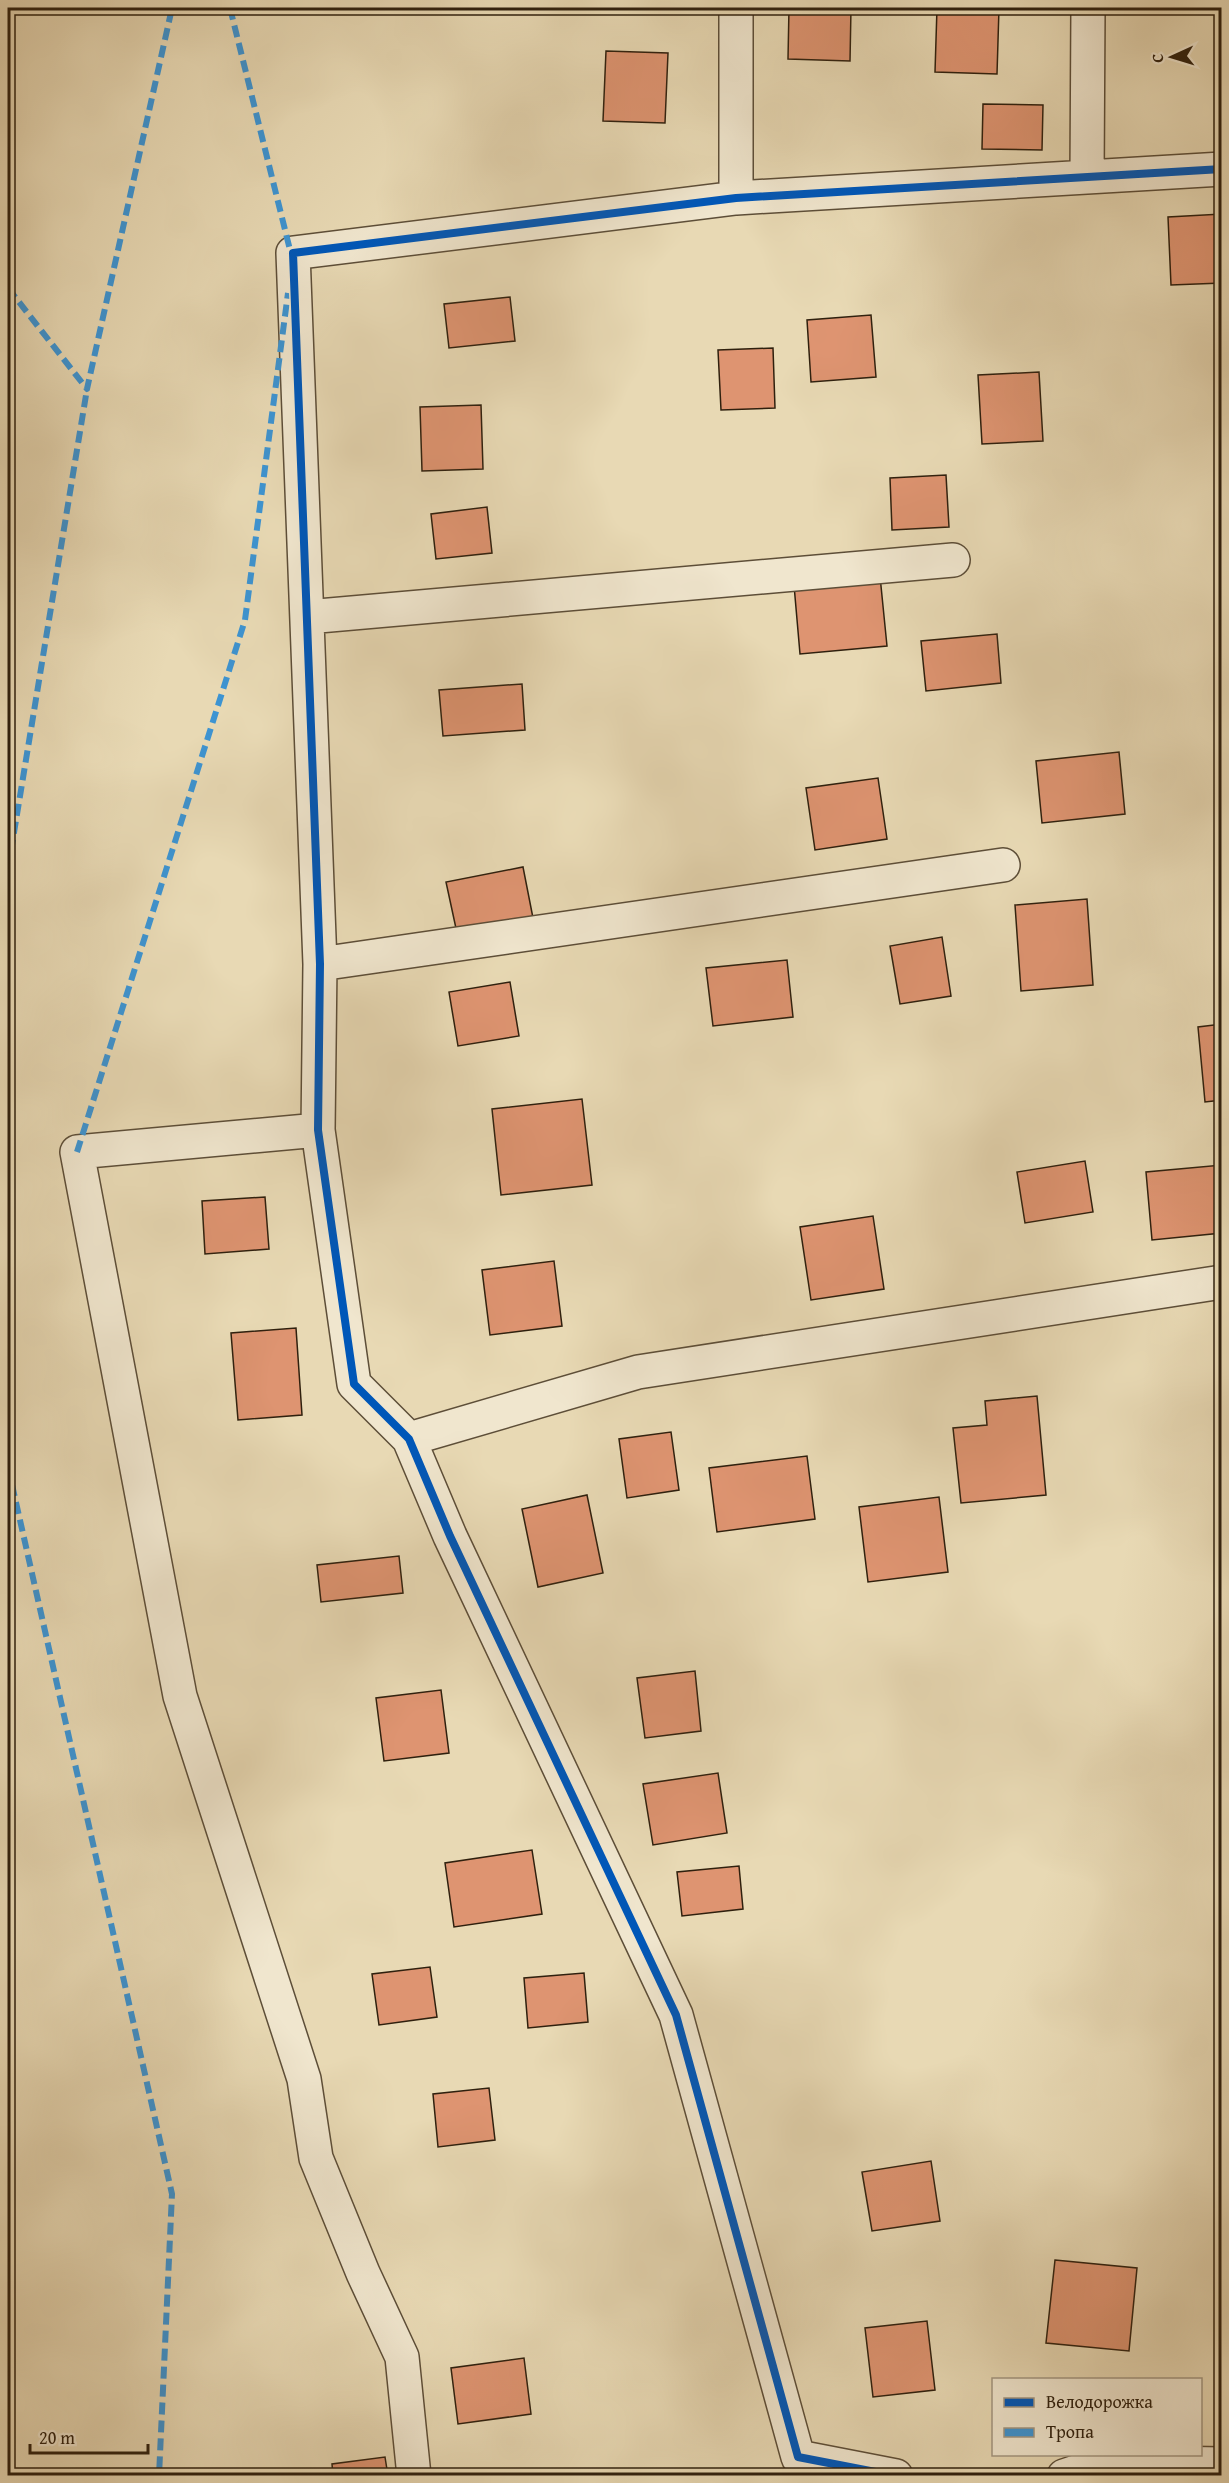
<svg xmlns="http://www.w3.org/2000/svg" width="1229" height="2483" viewBox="0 0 1229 2483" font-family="'Gentium Book Plus',serif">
<rect width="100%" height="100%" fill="#e8d9b4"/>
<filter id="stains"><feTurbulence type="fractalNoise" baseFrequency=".00333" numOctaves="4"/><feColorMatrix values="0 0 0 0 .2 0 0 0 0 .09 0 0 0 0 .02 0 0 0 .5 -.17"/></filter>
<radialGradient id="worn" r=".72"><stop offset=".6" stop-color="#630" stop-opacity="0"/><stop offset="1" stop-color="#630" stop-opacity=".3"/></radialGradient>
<!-- building -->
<path fill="#de9471" stroke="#2f200e" stroke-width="1.5" d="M789 8H851L850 61 788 59Z
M937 8H999L997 74 935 72Z
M606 51 668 53 665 123 603 121Z
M983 104 1043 105 1042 150 982 149Z
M1222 214V283L1171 285 1168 217Z
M510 297 515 341 449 348 444 304Z
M871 315 876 377 811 382 807 320Z
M773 348 775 408 721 410 718 350Z
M1039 372 1043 441 982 444 978 375Z
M481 405 483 469 422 471 420 407Z
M946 475 949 527 892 530 890 478Z
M487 507 492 553 436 559 431 514Z
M880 576 887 646 800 654 794 585Z
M997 634 1001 683 926 691 921 641Z
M522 684 525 730 443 736 439 690Z
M1119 752 1125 814 1042 823 1036 761Z
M878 778 887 839 815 850 806 788Z
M523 867 533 918 457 933 446 882Z
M1087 899 1093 985 1021 991 1015 905Z
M942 937 951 996 900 1004 890 946Z
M787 960 793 1017 713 1026 706 968Z
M510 982 519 1036 458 1046 449 992Z
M1222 1024V1100L1205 1102 1198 1027Z
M582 1099 592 1185 501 1195 492 1109Z
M1085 1161 1093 1212 1025 1223 1017 1172Z
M1222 1165V1233L1152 1240 1146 1172Z
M265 1197 269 1249 205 1254 202 1201Z
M873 1216 884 1289 811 1300 800 1227Z
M554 1261 562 1326 490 1335 482 1270Z
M296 1328 302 1415 238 1420 231 1333Z
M1037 1396 1046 1495 961 1503 953 1428 987 1425 985 1401Z
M671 1432 679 1490 627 1498 619 1439Z
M807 1456 815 1519 717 1532 709 1468Z
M587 1495 603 1573 538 1587 522 1509Z
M939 1497 948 1572 868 1582 859 1507Z
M399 1556 403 1593 321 1602 317 1565Z
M695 1671 701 1731 645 1738 637 1678Z
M441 1690 449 1753 384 1761 376 1698Z
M718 1773 727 1833 653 1845 643 1784Z
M532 1850 542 1914 454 1927 445 1863Z
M739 1866 743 1909 682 1916 677 1872Z
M430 1967 437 2017 379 2025 372 1974Z
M584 1973 588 2022 528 2028 524 1978Z
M489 2088 495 2140 438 2147 433 2094Z
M931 2161 940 2221 872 2231 862 2172Z
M1055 2260 1137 2268 1129 2351 1046 2343Z
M927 2321 935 2390 873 2397 865 2328Z
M524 2358 531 2414 458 2424 451 2368Z
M385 2457 388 2476H333L332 2464Z"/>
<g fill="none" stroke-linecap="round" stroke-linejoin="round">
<!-- minor casing -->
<g stroke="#5d4e38" stroke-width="36">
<path id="minor" d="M1087 177 1088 8
M736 198V8
M307 617 953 560
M320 964 1003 865
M318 1130 77 1152 180 1696 304 2079 316 2158 363 2273 402 2357 414 2476
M409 1439 638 1372 1222 1282
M896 2476 798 2457 676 2015 450 1536 409 1439 354 1384 318 1130 320 964 293 253 736 198 1222 169
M1064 2476 1106 2462 1222 2464"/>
</g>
<!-- minor -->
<use href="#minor" stroke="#f0e6ce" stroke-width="33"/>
<!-- quiet -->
<path stroke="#3d94d2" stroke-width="6" stroke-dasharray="12 6" stroke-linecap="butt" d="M230 8 292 258
M8 288 87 389 172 8
M8 869 87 389
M77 1152 245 620 288 293
M8 1467 172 2194 159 2476"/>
<!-- cycleway casing -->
<g stroke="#f0e6ce" stroke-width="11">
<path id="cycleway" d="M896 2476 798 2457 676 2015 450 1536 409 1439 354 1384 318 1130 320 964 293 253 736 198 1222 169"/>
</g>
<!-- cycleway -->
<use href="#cycleway" stroke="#0057b8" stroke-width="8"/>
</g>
<!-- margin -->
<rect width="1229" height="2483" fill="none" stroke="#e8d9b4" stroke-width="30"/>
<rect x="9" y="9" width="1211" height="2465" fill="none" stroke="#2f200e" stroke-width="3"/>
<rect x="15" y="15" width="1199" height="2453" fill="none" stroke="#2f200e" stroke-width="1.5"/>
<!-- legend -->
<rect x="992" y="2378" width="210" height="78" fill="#f0e6ce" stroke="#a39781" stroke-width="1.5"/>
<rect x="1004" y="2398" width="30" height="9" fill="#0057b8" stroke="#a39781" stroke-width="1.5"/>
<text x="1046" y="2408" font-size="18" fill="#2f200e">Велодорожка</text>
<rect x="1004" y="2428" width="30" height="9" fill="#3d94d2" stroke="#a39781" stroke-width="1.5"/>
<text x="1046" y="2438" font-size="18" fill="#2f200e">Тропа</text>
<!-- north arrow -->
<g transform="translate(1172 57) rotate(266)" stroke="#f0e6ce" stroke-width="4.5" paint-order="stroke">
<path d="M0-4.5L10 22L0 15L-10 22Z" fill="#2f200e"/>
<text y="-9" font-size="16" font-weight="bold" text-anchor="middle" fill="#2f200e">С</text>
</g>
<!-- scale -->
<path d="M30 2444v9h118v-9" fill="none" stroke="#2f200e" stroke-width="3"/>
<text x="39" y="2444" font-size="18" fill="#2f200e" stroke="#f0e6ce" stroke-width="4.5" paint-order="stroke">20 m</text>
<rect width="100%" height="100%" filter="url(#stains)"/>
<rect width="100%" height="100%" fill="url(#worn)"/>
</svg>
